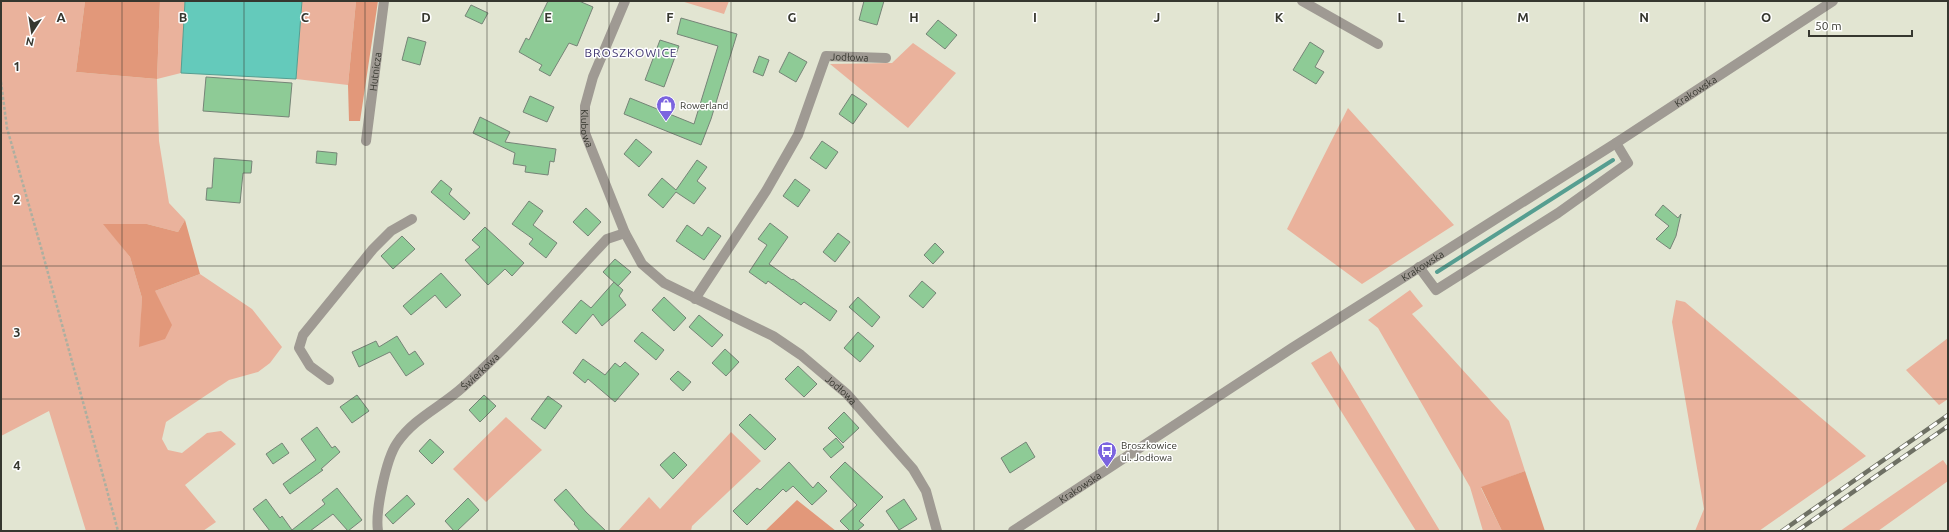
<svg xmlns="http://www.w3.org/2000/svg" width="1949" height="532" viewBox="0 0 1949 532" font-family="Ubuntu,sans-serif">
<rect width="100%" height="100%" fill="#e2e5d2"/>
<!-- green -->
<path fill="#eab29c" d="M1 1H85L76 72 157 79 160 1H185L181 73 157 79 159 141 169 203 185 220 178 232 147 224H104L130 257 142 298 140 347 155 291 200 274 252 309 282 347 270 363 258 372 229 380 166 422 162 439 168 450 182 453 207 433 221 431 236 444 185 485 216 522 203 531H86L49 411 1 436Z
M302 1H356L348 85 296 79Z
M681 1H729L724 14Z
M913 43 956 73 908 128 830 64 892 63Z
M1348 108 1454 225 1362 284 1287 229Z
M1410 290 1423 306 1412 314 1509 421 1525 471 1481 488 1502 531H1483L1470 487 1378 328 1368 320Z
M1676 300 1685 302 1866 456 1759 531H1695L1704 509 1672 322Z
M1948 338V399L1939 405 1906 370Z
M1331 351 1440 531H1416L1311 363Z
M506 417 542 450 486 502 453 469Z
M731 432 761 461 692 526 691 531H618L649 497 660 509Z
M1943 460 1948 467V481L1878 531H1840Z"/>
<!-- forest -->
<path fill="#e2987a" d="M85 1H160L157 79 76 72Z
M356 1H378L360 121H349L348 85Z
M185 220 200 274 155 291 172 325 165 339 139 347 142 298 130 257 103 224H147L178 232Z
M1525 471 1545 531H1502L1481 487Z
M797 500 836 531H765Z"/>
<!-- water -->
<path fill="#64cabb" stroke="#569e91" d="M185 1H302L296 79 181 73Z"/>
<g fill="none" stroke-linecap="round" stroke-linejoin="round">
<!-- stream -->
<path stroke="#569e91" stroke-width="4" d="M1437 272 1613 160"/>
</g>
<!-- building -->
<path fill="#8ecb96" stroke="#768477" d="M548 1H579L593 7 577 46 569 43 550 76 539 70 542 65 519 52 526 38 529 40Z
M864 1H884L877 25 859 20Z
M471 5 488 13 482 24 465 16Z
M681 18 737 34 711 119 701 145 624 114 630 98 694 124 718 46 677 34Z
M938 20 957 35 945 49 926 34Z
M408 37 426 42 420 65 402 60Z
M660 40 679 46 664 87 645 80Z
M1310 42 1324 51 1315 67 1324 72 1316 84 1293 70Z
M789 52 807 62 796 82 779 72Z
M759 56 769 60 763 76 753 72Z
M206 77 292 83 289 117 203 111Z
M852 94 867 104 853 124 839 114Z
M530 96 554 107 547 122 523 112Z
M480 117 510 132 505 142 556 149 554 162 550 161 548 175 525 172 526 166 513 164 515 153 473 133Z
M636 139 652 152 639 167 624 154Z
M822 141 838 152 826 169 810 158Z
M317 151 337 153 336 165 316 163Z
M214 158 252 161 251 173H243L240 203 206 200 207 188H212Z
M697 160 707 167 697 181 706 188 694 204 676 192 663 208 648 195 662 178 676 190Z
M795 179 810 190 798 207 783 196Z
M441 180 452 189 449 194 470 213 464 220 431 192Z
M529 201 543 211 533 225 557 243 546 258 529 244 533 239 512 224Z
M1663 205 1678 218 1681 214 1676 236 1670 249 1656 239 1669 226 1655 215Z
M586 208 601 222 588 236 573 222Z
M770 223 788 237 769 264 792 280 793 279 837 311 830 321 804 302 801 305 768 281 766 284 749 272 767 245 758 239Z
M687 225 702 236 708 227 721 236 704 260 676 241Z
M485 227 524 263 512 276 505 269 488 285 465 260 480 247 472 240Z
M838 233 850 242 835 262 823 252Z
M402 236 415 249 393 269 381 256Z
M935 243 944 252 933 264 924 255Z
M615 259 631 272 618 286 603 272Z
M441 273 461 295 446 308 435 295 411 315 403 306Z
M922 281 936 293 923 308 909 296Z
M614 282 623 290 619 296 626 305 602 326 593 314 576 334 562 322 581 300 591 308Z
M664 297 686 318 674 331 652 310Z
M858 297 880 317 872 327 849 307Z
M699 315 723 335 712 347 689 327Z
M642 332 664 350 656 360 634 341Z
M858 332 874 346 860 362 844 348Z
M397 336 409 355 415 351 424 364 406 376 390 352 359 367 352 352 376 341 379 347Z
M725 349 739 362 726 376 712 363Z
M583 359 605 375 615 363 620 367 625 362 639 374 615 402 588 379 585 383 573 373Z
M798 366 817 384 804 397 785 379Z
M678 371 691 382 683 391 670 379Z
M357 395 369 411 352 423 340 407Z
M484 395 496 406 480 422 469 410Z
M548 396 562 406 545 429 531 419Z
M844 412 859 428 843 443 828 428Z
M750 414 776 439 765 450 739 425Z
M317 427 332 448 335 446 340 452 321 469 323 470 290 494 283 484 316 460 301 439Z
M836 438 844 447 831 458 823 449Z
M430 439 444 452 432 464 419 451Z
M1026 442 1035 457 1010 473 1001 458Z
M282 443 289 453 273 464 266 454Z
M674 452 687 465 673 479 660 465Z
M789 462 813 488 818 482 827 491 812 505 793 486 786 492 783 489 747 525 733 511 757 488 760 490Z
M845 462 883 497 859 521 864 525 857 531H850L840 521 857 505 830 477Z
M337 488 362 520 348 531 333 514 310 531H270L253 509 266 499 280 518 282 516 292 530 325 504 322 500Z
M566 489 586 512 606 531H580L574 524 575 523 554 500Z
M407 495 415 504 393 524 385 515Z
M468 498 479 510 457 531H454L445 521Z
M904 499 917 519 899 530 886 511Z"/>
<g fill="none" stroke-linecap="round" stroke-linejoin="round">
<!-- path -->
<path stroke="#adafa0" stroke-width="2.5" stroke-dasharray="3 2" stroke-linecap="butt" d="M1 82 7 128 42 251 118 531"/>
<!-- minor -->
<g stroke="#9f9a93" stroke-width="10">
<path id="s1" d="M625 1 593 77 585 106V133L625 233 642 264 664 283 773 336 801 355 847 394 913 469 926 491 937 531"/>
<path d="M1302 1 1378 44"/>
<path id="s2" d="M366 141 384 1"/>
<path d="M1419 267 1436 290 1558 213 1628 163 1616 143"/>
<path id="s3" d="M695 299 766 191 798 135 826 56 886 58"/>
<path d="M329 380 310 366 299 348 303 335 373 249 391 231 412 219"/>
<path id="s4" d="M378 531C375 512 386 459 397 443 414 418 441 407 463 387 514 341 560 289 607 239L625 233"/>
<path id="s5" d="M1013 531 1292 348 1616 143 1833 1"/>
</g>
<!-- rail casing -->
<g stroke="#6e7064" stroke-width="4.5">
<path id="rail" d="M1782 531 1948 415
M1797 531 1948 426"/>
</g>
<!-- rail -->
<use href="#rail" stroke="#fff" stroke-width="3" stroke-dasharray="9" stroke-linecap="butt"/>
</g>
<!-- grid -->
<path fill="none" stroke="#36372f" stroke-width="1" stroke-opacity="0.55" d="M122 1V531M244 1V531M365 1V531M487 1V531M609 1V531M731 1V531M853 1V531M974 1V531M1096 1V531M1218 1V531M1340 1V531M1462 1V531M1584 1V531M1705 1V531M1827 1V531M1 133H1948M1 266H1948M1 399H1948"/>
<!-- icons -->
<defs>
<g id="shop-pin" transform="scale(1)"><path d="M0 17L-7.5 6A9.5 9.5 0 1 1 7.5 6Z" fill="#7b64df" stroke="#fff"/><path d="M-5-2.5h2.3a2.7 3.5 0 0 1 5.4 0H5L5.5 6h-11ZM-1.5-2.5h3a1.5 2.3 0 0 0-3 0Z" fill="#fff"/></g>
<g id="bus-pin" transform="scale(1)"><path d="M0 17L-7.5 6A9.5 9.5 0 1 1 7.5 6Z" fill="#7b64df" stroke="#fff"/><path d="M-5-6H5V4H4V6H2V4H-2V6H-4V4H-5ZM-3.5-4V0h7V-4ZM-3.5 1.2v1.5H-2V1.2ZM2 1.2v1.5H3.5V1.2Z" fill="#fff"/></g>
</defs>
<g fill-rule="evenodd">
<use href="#shop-pin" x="666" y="105"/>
<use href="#bus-pin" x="1107" y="451"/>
</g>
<g text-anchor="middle" stroke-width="3" stroke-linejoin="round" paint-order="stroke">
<!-- street labels -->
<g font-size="10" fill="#36372f" stroke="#fff">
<text dy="4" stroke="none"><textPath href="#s3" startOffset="301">Jodłowa</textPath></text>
<text dy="4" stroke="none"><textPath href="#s2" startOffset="70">Hutnicza</textPath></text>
<text dy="4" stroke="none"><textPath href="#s5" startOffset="812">Krakowska</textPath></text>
<text dy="4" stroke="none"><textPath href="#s1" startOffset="135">Klubowa</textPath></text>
<text dy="4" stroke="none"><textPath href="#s5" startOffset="488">Krakowska</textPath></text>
<text dy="4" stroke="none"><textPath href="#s4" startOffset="201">Świerkowa</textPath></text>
<text dy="4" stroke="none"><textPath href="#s1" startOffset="520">Jodłowa</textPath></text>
<text dy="4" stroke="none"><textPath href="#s5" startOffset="80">Krakowska</textPath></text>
</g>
<!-- poi labels -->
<g font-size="10" fill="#36372f" stroke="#fff" text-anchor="start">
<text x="680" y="109">Rowerland</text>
<text x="1121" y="449">Broszkowice<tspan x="1121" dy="12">ul. Jodłowa</tspan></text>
</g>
<!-- quarter labels -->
<g font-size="12" letter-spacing="1" fill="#3d336f" stroke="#fff">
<text x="631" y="57">BROSZKOWICE</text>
</g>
</g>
<g font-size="13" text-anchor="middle" font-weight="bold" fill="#36372f" stroke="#fff" stroke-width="3" stroke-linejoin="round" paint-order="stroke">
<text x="61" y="22">A</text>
<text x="183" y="22">B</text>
<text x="305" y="22">C</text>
<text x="426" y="22">D</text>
<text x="548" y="22">E</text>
<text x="670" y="22">F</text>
<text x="792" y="22">G</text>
<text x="914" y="22">H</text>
<text x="1035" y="22">I</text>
<text x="1157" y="22">J</text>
<text x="1279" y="22">K</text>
<text x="1401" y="22">L</text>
<text x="1523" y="22">M</text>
<text x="1644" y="22">N</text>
<text x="1766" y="22">O</text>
<text x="17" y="71">1</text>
<text x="17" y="204">2</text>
<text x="17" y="337">3</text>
<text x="17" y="470">4</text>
</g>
<!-- border -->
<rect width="1949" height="532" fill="none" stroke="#36372f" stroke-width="4"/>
<!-- north arrow -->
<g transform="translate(32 32) rotate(192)" stroke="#ffffff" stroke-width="3" paint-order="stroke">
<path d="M0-3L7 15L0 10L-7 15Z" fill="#36372f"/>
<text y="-6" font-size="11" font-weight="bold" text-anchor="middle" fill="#36372f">N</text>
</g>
<!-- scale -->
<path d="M1809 30v6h103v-6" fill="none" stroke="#36372f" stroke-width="2"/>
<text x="1815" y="30" font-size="12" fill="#36372f" stroke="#ffffff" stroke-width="3" paint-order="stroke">50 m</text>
</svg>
